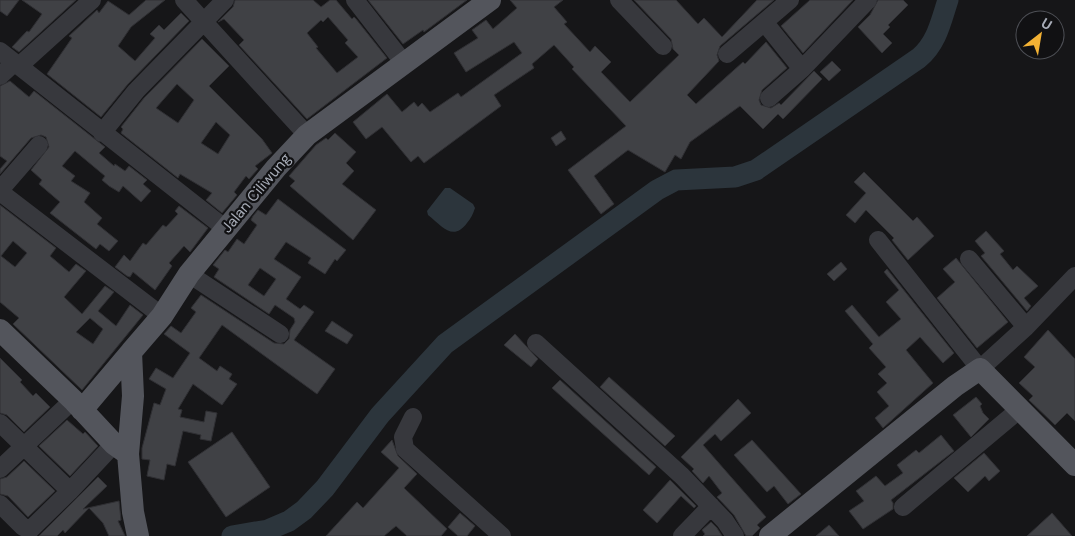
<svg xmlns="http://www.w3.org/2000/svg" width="1075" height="536" viewBox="0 0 1075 536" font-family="'DM Sans',sans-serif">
<rect width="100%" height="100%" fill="#161618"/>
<!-- water -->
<path fill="#2c353c" d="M445 188H450L473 204 475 208C473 214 471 218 467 223 453 242 442 226 428 215L427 211Z"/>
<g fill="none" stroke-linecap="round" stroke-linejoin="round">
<!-- river -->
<path stroke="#2c353c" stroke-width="21" d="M232 536 268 530 289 521 304 510 325 488 380 415 445 344 657 190 676 180 735 177 756 170 919 58C937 43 941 21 948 0"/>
</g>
<!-- building -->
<path fill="#404145" stroke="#303034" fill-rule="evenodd" d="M0 0H19L7 16 0 11Z
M22 0H76L19 52 12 47 27 31 29 32 42 14Z
M146 0H165L131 27 118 46 135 61 155 38 150 34 159 25 164 30 181 13 189 21 128 84 101 117 47 74 72 38 69 36 97 10 99 13 108 1 129 15Z
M235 0H313L321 7 330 0H336L352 19 354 17 356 19 387 58 307 119 239 45 244 40 224 19 218 22 233 7ZM328 17 348 40 345 43 358 57 337 73 316 48 318 47 307 33 321 20 323 22Z
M368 0H467L424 32 423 30 403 44Z
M510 0H563L554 7 567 22 564 24 590 52 595 46 611 62 601 72 630 102 679 55 673 49 671 39 634 0H676L698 24 704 18 722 37 757 0H774L720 46 717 55 719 61 687 95 696 104 743 62 745 64 766 42 787 68 762 90 759 100 761 105 771 108 779 103 781 105 814 71 822 79 783 119 778 114 763 129 740 106 690 142 681 159 675 155 665 172 628 150 594 176 614 204 601 214 568 170 626 126 572 69 574 67 554 45 532 64 534 68 494 95 501 106 424 163 418 156 411 162 382 127 366 139 353 122 387 94 402 112 414 102 418 107 422 103 430 112 458 93 461 97 522 53 514 42 466 72 454 53 478 38 472 30 486 20 493 29 517 8Z
M810 0H853L803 53 781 26Z
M878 0H903L908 5 888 25 890 27 883 34 892 43 882 53 858 27 870 15Z
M202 39 229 66 209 86 262 139 272 153 255 166 258 169 249 179 246 176 234 192 237 195 222 213 206 200 212 193 180 174 178 178 121 133 123 129 121 127 144 98ZM177 84 194 100 178 123 156 108ZM216 122 230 135 218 154 201 143Z
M832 61 841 70 829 81 820 72Z
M10 81 29 97 34 91 105 147 99 153 114 166 115 164 125 171 129 166 147 180 143 184 151 191 141 202 123 186 119 192 109 186 102 180 105 176 75 151 62 166 75 176 71 181 90 193 84 202 102 218 97 224 118 241 109 251 100 244 96 249 50 213 60 202 39 184 42 180 31 170 49 147 46 137 41 135 31 138 0 174V169L7 161 0 156V86Z
M561 131 566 139 556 146 551 138Z
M335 133 356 152 346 163 354 171 342 184 376 210 353 240 290 186 295 181 289 176 316 145 326 138 328 140Z
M864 172 913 221 917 217 934 236 908 260 892 240 894 238 866 210 855 223 846 215 866 193 854 182Z
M278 199 346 250 337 261 335 259 325 274 308 263 311 258 286 242 274 259 301 277 286 299 300 309 304 305 314 312 294 340 335 369 317 394 222 325 199 358 217 371 220 366 232 374 229 379 237 384 222 405 193 384 178 409 182 410 180 417 204 422 206 411 217 413 211 441 200 439 201 435 183 431 175 466 167 464 164 480 147 476 150 460 142 459V448L154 403 160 405 166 389 149 379 156 368 173 378 190 353 164 334 171 326 181 333 196 312 191 308 201 295 274 343 284 344 289 339 290 330 295 322 294 318 275 305 269 314 214 277 219 269 213 265 225 250 228 252 237 239 244 244 257 225 251 220 253 216 258 210 266 215ZM260 268 276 279 264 296 248 285Z
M0 205 56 248 50 256 69 272 76 264 86 271 64 297 82 314 105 286 114 292 98 311 116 326 130 305 143 315 82 390 13 324 19 318 0 302ZM13 241 27 253 15 267 1 256ZM90 318 103 329 93 344 76 332Z
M179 206 208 228 190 252 184 246 169 263 172 266 155 290 133 272 130 277 127 276 115 267 124 255 130 261 143 243 146 245 163 225 166 227 178 214 175 211Z
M986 231 1004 251 1000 254 1013 270 1017 266 1038 286 1024 298 1031 306 1027 311 981 256 985 253 975 241Z
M956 258 1008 322 977 348 937 298 955 282 943 269Z
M841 262 847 269 834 281 827 274Z
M887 269 954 353 943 363 920 337 906 350 933 383 883 428 875 418 889 406 877 392 887 383 878 374 886 367 869 348 873 344 845 311 852 305 879 337 901 319 886 302 899 290 884 272Z
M332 321 353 335 347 344 325 331Z
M1048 330 1075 359V421L1067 413 1055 425 1029 400 1033 396 1019 383 1035 367 1024 357Z
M515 334 538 359 531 367 504 345Z
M0 358 22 380 20 382 33 396 36 393 50 407 24 432 7 415 0 413Z
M609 377 675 436 665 446 600 387Z
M560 380 656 467 649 475 552 388Z
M976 397 982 404 980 406 983 413 989 419 971 437 953 415Z
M738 399 751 413 721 441 715 434 703 445 766 517 757 525 760 528 752 536H746L734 515 717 497 722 493 709 476 703 483 692 471 694 469 681 457Z
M67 420 83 434 85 432 98 446 70 476 39 446Z
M232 432 270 487 226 517 188 462Z
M941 435 954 451 891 500 893 503V509L863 529 849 511 864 501 856 491 876 476 885 486 903 473 897 465 916 450 919 453Z
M392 440 398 456 417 474 404 488 447 529 441 536H407L396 526 384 536H326L357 502 363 508 399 468 381 452Z
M752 440 801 494 788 504 774 486 767 492 734 455Z
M984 453 1000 471 989 481 985 476 968 492 954 478Z
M24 461 55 491 28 517 8 496 0 494V479L7 477Z
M98 477 107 486 83 509 119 501 121 520 118 521 125 536H109L103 523 89 508 65 533 63 530 57 536H39Z
M670 480 696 506 694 508 681 496 657 523 643 510Z
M460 513 475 526 467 536H458L448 527Z
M1052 513 1072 536H1027Z
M711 522 717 528 722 536H703L705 534 702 530Z
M829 525 839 536H816Z"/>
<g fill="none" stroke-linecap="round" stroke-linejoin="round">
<!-- minor -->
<path stroke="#37383d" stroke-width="18" d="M184 0 307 135
M355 0 404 63
M619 0 663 46
M765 23 802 69
M0 51 226 229
M727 54 790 0
M19 66 92 0
M0 76 14 63
M769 98 802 69 868 0
M102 133 136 91 225 0
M0 190 39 145
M0 192 162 316
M878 240 980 369 1026 327 1075 276
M969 259 1026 327
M189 274 280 334
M536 343 682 476 725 521 735 536
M413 417 403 437 405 449 502 536
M0 423 70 491
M0 469 73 400
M0 504 23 527 30 530 70 491 114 444
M903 507 1020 409
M682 536 711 506"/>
<!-- major -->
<path stroke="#53555c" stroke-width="22" d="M0 330 73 400 114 444 128 454
M82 410 131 352
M138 536 133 512 128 454 133 396 131 352 162 316 189 274 226 229 276 168 307 135 490 0
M770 536 955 386 980 369 1075 465"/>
</g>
<g text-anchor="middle" stroke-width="4.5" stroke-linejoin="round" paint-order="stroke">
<!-- street labels -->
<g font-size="15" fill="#a8adb8" stroke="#111113">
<text transform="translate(256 193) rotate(-50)" y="5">Jalan Ciliwung</text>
</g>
</g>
<!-- north arrow -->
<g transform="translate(1040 35) rotate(31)"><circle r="24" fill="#111113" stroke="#4d4f55"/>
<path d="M0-4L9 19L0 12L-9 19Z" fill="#f2b134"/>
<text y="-8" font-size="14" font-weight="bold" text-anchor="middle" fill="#a8adb8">U</text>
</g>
</svg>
